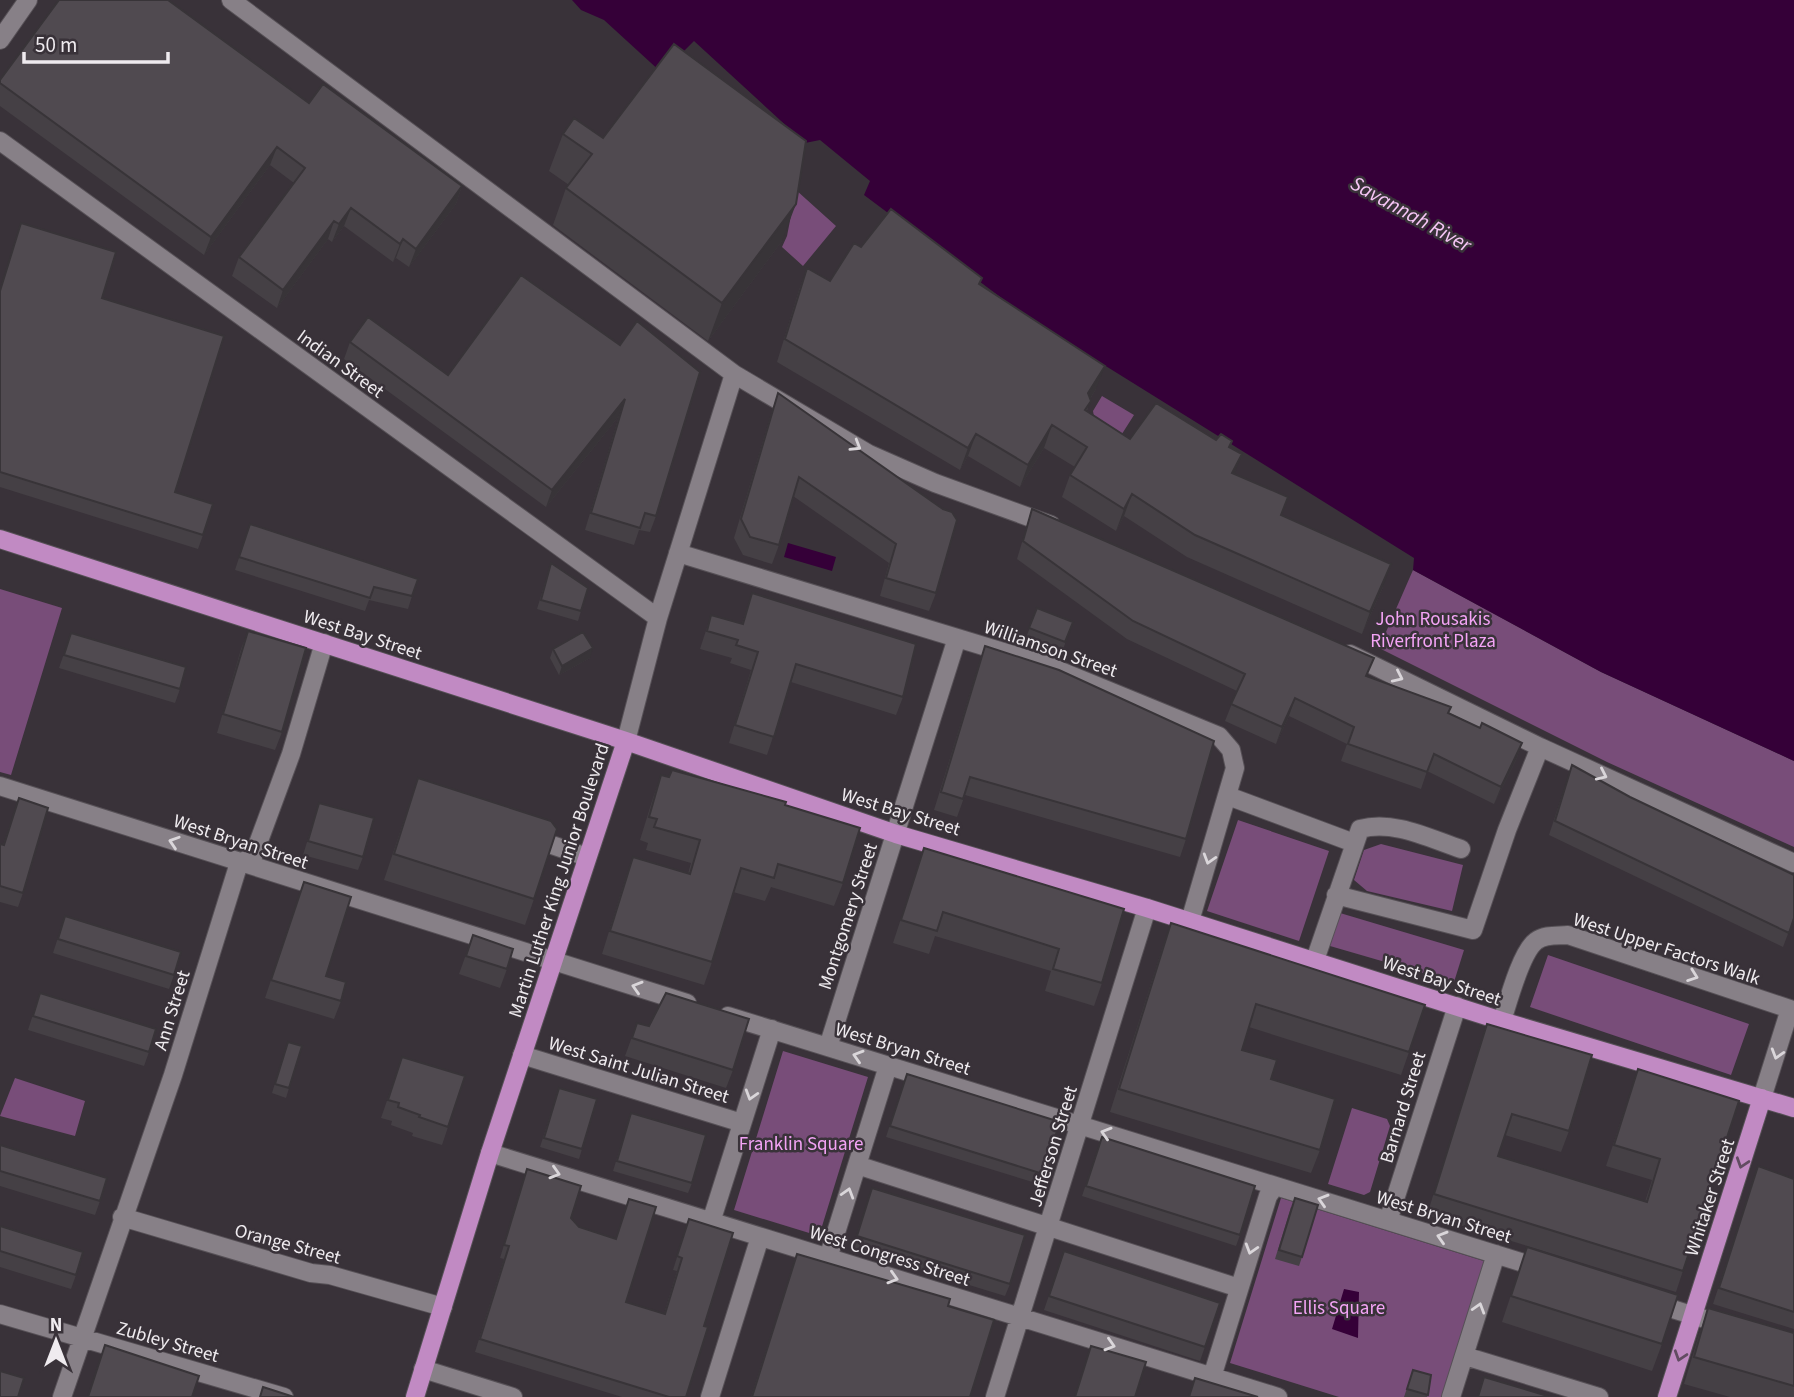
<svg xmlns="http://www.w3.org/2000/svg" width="1794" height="1397" viewBox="0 0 1794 1397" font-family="'Source Sans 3',sans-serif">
<rect width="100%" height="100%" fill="#393239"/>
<!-- green -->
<path fill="#784d79" d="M796 190 836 226 803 266 782 247 787 236Z
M1102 396 1134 415 1120 437 1095 422 1093 411Z
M1413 570 1601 672 1794 761V847L1607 762 1379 648Z
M0 589 62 608 11 775 0 772Z
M1238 820 1329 851 1299 941 1207 911Z
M1381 844 1463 865 1452 911 1367 891 1354 880 1364 850Z
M1340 913 1464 950 1454 982 1330 946Z
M1548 955 1749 1024 1731 1075 1530 1007Z
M783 1051 868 1077 819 1236 734 1210Z
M15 1078 85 1101 75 1136 0 1116Z
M1352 1108 1387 1119 1390 1126 1370 1192 1364 1195 1328 1184Z
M1281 1198 1487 1262 1444 1397H1339L1230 1363Z"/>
<!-- water -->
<path fill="#350038" d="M572 0H1794V761L1601 672 1413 570 1414 558 1027 317 864 195 870 181 820 140 805 143 694 41 662 73 604 20 581 10Z
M788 543 836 557 832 571 784 557Z
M1344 1289 1359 1292 1358 1338 1332 1329Z"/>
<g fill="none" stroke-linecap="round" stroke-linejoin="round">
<!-- minor casing -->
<g stroke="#565056" stroke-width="20">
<path id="minor" d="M231 0 734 374 869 454 935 483 1051 525
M0 40 28 0
M0 141 658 618
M678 553 1046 665 1219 736 1231 750 1235 768 1190 921
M1350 654 1540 747 1794 863
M626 741 658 618 734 374
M0 786 687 1003
M1228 796 1354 843
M552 845 587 857
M1336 895 1473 930 1507 830 1540 747
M1315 960 1360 829C1394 820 1428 838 1461 849
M728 1016 1543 1269
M1502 1021C1508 1002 1521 952 1536 941 1545 934 1558 936 1568 935L1790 1009 1762 1098
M828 1047 957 638
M522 1055 742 1123
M490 1153 1278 1397
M857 1165 1239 1288
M122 1217 311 1273 330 1275 443 1307
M1388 1221 1457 1006
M711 1222 772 1029
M828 1258 888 1066
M1650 1302 1727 1326
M0 1314 284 1397
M1465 1356 1599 1397
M423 1369 513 1397
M1212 1377 1268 1196 1275 1186
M62 1397 173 1075 239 863 253 857 291 754 324 643
M710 1397 760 1237
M995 1397 1147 908
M1451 1397 1496 1254"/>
</g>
<!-- major casing -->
<g stroke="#565056" stroke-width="20">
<path id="major" d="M0 539 626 741 896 834 1147 908 1502 1021 1794 1108
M415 1397 490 1153 626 741
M1667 1397 1762 1098"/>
</g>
<!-- minor -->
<use href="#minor" stroke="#878087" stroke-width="18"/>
<!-- major -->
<use href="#major" stroke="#c18ac3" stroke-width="18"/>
</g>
<!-- wall -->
<path fill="#454045" d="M0 80 309 103 462 186 456 204 409 267 396 258 393 262 344 226 332 242 328 239 277 308 232 276 239 257 294 183 270 165 204 255 0 106Z
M563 134 603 138 782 241 708 341 553 225 566 188 569 185 549 171Z
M21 223 175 492 203 535 198 549 0 487V289Z
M807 268 830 281 980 284 1096 389 1090 399 1087 411 1130 439 1230 448 1234 474 1281 515 1383 587 1362 634 1187 557 1124 516 1116 531 1062 497 1070 475 1075 467 1044 448 1020 487 968 456 960 470 777 362 799 290Z
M350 342 448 375 620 345 656 516 650 532 639 530 634 545 585 530 619 416 546 507 344 359Z
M778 393 936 593 929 611 880 596 889 563 793 496 779 545 772 564 743 555 734 538 772 411Z
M1032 509 1367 677 1448 713 1480 728 1522 743 1516 760 1494 804 1427 771 1421 789 1341 761 1347 744 1289 716 1276 744 1225 721 1237 691 1127 639 1017 559Z
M250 524 412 596 408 609 369 600 365 611 235 570Z
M551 563 581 611 578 621 537 609Z
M752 593 903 697 896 715 791 682 767 755 729 743 751 670 730 663 732 658 700 649 711 615 742 624Z
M1037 608 1073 622 1062 652 1026 638Z
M248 631 282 732 275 750 217 733 241 649Z
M71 633 180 689 175 703 59 668Z
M985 646 1186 839 1180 857 965 795 957 817 934 810 979 664Z
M553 649 590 658 559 675 550 658Z
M1572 765 1794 918 1783 947 1549 835Z
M661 775 785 805 843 883 834 906 771 887 765 901 733 892 712 962 704 985 602 954 625 880 633 857 688 874 691 863 646 850 648 843 640 840 653 798Z
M418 778 534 899 525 925 384 880Z
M19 798 23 893 18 907 0 902V844L3 845Z
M319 803 363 857 358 870 303 855Z
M924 848 1124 909 1102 983 1094 1006 1045 991 1051 971 935 936 929 954 893 943Z
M304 882 326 976 341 1001 334 1019 265 998Z
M65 916 174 975 169 989 53 953Z
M1171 923 1409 1052 1401 1075 1249 1027 1242 1050 1271 1079 1320 1150 1311 1173 1110 1112 1163 946Z
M473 935 507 969 500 988 459 974Z
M40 993 149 1052 144 1066 28 1030Z
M637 1023 733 1070 726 1088 625 1056Z
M1487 1024 1569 1131 1561 1152 1505 1135 1498 1156 1645 1202 1652 1180 1606 1166 1638 1069 1739 1101 1676 1292 1427 1215 1480 1045Z
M285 1051 289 1088 286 1098 272 1093Z
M402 1057 448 1127 442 1145 412 1136 413 1133 391 1125 392 1121 381 1118Z
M903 1085 1043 1174 1039 1184 886 1137Z
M559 1088 582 1149 579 1159 540 1147Z
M631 1113 692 1183 688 1193 613 1171Z
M1102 1137 1240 1235 1236 1246 1082 1196Z
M0 1145 100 1201 95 1215 0 1186Z
M1758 1166 1794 1179V1329L1713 1304Z
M527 1169 579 1227 616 1239 629 1199 626 1302 664 1314 677 1271 673 1270 689 1219 704 1326 686 1397H622L475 1352 504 1259 500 1258Z
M872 1188 1010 1284 1005 1296 852 1249Z
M1291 1207 1302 1257 1299 1266 1275 1259Z
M0 1226 76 1275 71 1289 0 1267Z
M1527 1247 1662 1344 1652 1371 1502 1322Z
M1064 1251 1220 1303 1200 1361 1044 1310Z
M797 1254 948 1306 970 1397H751Z
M1708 1308 1794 1333V1397H1730L1684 1384 1699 1335Z
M1413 1370 1428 1395 1427 1397H1404Z"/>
<!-- shaded-wall -->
<path fill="#383438" d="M277 147 270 165 204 255 211 237Z
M462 186 456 204 409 267 416 249Z
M796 204 782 241 708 341 722 303Z
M351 208 344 226 332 242 339 224Z
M334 221 328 239 277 308 283 290Z
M403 239 396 258 393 262 400 244Z
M1105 366 1096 389 1080 415 1088 393Z
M625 399 619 416 546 507 552 490Z
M1052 425 1044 448 1020 487 1028 465Z
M976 434 968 456 960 470 968 448Z
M1242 454 1234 476 1232 473Z
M1132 494 1124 516 1116 531 1124 509Z
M1391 564 1383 587 1362 634 1370 612Z
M593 648 590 658 559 675 562 666Z
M1295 698 1289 716 1276 744 1282 727Z
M1522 743 1516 760 1494 804 1501 787Z"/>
<!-- building -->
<path fill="#504a50" stroke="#383438" stroke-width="2" d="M59 0H168L309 103 323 84 462 186 416 249 403 239 400 244 351 208 339 224 334 221 283 290 239 257 305 168 277 147 211 237 0 83V80Z
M674 44 806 141 796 204 722 303 566 188 592 154 563 134 574 118 603 138Z
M891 209 982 278 979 284 1105 366 1088 393 1091 401 1085 410 1130 439 1156 403 1216 440 1221 434 1232 441 1229 447 1242 454 1232 473 1288 497 1281 515 1391 564 1370 612 1195 535 1132 494 1124 509 1070 475 1087 447 1052 425 1028 465 976 434 968 448 785 339 807 268 830 281 854 243 861 247Z
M21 223 116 252 102 298 224 336 175 492 213 504 203 535 0 472V291Z
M521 275 620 345 637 321 700 372 656 516 645 513 640 528 591 513 625 399 552 490 350 342 368 317 448 375Z
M778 393 943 509 952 512 957 520 936 593 886 578 896 544 799 477 779 545 750 537 741 519Z
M1032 509 1374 658 1366 676 1451 707 1448 713 1480 728 1482 723 1522 743 1501 787 1434 754 1427 772 1348 744 1354 727 1295 698 1282 727 1231 704 1245 674 1133 621 1023 541Z
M250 524 418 579 412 596 374 587 370 598 239 557Z
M551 563 588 588 581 611 541 600Z
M752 593 916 644 903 697 796 664 774 737 735 725 758 652 736 645 738 640 707 631 711 615 743 624Z
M1037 608 1073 622 1065 642 1029 628Z
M248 631 306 648 282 732 223 714Z
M583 632 593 648 562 666 553 649Z
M71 633 186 667 180 689 64 655Z
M985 646 1059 670 1214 741 1186 839 970 777 963 799 941 792Z
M1572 765 1630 797 1794 875V918L1789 933 1555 821Z
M672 770 786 802 785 805 860 828 843 883 778 864 774 878 741 868 712 962 610 931 633 857 690 874 700 840 654 827 657 819 649 817 661 775 669 777Z
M418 778 551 821 557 829 534 899 394 854Z
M19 798 48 808 23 893 0 886V844L4 845Z
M319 803 374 818 363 857 308 841Z
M924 848 1124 909 1102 983 1053 969 1059 949 943 912 937 931 901 920Z
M304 882 351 897 326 976 346 982 341 1001 271 980Z
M65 916 181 952 174 975 58 939Z
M1171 923 1425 1005 1409 1052 1256 1004 1242 1050 1277 1060 1271 1079 1335 1099 1320 1150 1119 1089Z
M473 935 513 949 507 969 466 956Z
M40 993 156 1029 149 1052 33 1016Z
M666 993 749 1019 733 1070 632 1038 637 1023 649 1026Z
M1487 1024 1592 1055 1569 1131 1512 1114 1498 1156 1647 1202 1660 1159 1614 1145 1638 1069 1739 1101 1683 1271 1434 1194Z
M288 1042 302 1046 289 1088 275 1084Z
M402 1057 465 1076 448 1127 419 1117 420 1115 398 1107 399 1103 388 1100Z
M907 1074 1060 1122 1043 1174 890 1126Z
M559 1088 597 1099 582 1149 544 1138Z
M631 1113 706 1135 692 1183 617 1161Z
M1102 1137 1255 1186 1240 1235 1086 1186Z
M0 1145 107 1178 100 1201 0 1171Z
M1758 1166 1794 1179V1312L1719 1288Z
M527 1169 581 1186 571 1218 579 1227 616 1239 629 1199 656 1207 626 1302 665 1314 682 1258 677 1256 689 1219 733 1233 704 1326 708 1327 686 1397H669L480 1339 509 1246 504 1245Z
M872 1188 1025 1235 1010 1284 857 1236Z
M1295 1198 1318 1205 1302 1257 1279 1250Z
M0 1226 83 1252 76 1275 0 1251Z
M1527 1247 1678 1295 1662 1344 1511 1296Z
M1064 1251 1220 1303 1205 1347 1049 1296Z
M797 1254 950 1299 948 1306 994 1320 970 1397H752Z
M1708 1308 1794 1333V1386L1694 1357Z
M105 1345 199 1376 192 1397H88Z
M1091 1346 1146 1362 1135 1397H1075Z
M1413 1370 1431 1375 1428 1395 1407 1389Z
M0 1371 24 1378 18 1397H0Z
M1484 1377 1551 1397H1478Z
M1195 1378 1258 1397H1189Z
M263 1387 294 1397H260Z"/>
<!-- one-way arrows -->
<defs><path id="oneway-chevron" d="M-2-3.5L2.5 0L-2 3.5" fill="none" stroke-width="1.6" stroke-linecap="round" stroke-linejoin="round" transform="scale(1.75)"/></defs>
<g stroke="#dad6da">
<use href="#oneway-chevron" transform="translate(856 446) rotate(31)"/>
<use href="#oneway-chevron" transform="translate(1398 677) rotate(25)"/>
<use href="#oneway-chevron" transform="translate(1602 775) rotate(25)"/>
<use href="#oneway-chevron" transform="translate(174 842) rotate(-162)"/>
<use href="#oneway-chevron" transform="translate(1209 859) rotate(107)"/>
<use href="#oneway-chevron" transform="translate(1693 976) rotate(20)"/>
<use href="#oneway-chevron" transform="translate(637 987) rotate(-163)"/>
<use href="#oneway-chevron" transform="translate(1777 1054) rotate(107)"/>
<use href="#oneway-chevron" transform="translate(858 1056) rotate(-163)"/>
<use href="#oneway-chevron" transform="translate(751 1095) rotate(107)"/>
<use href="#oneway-chevron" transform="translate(1106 1133) rotate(-163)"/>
<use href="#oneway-chevron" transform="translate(555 1173) rotate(17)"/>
<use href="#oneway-chevron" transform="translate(848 1193) rotate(-73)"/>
<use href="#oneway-chevron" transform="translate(1323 1200) rotate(-163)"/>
<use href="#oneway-chevron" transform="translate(1442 1237) rotate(-163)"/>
<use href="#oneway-chevron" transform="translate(1251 1249) rotate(107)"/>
<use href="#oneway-chevron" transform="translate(893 1278) rotate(17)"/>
<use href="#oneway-chevron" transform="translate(1479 1308) rotate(-73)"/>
<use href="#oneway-chevron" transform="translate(1110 1345) rotate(17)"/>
</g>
<g stroke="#624c62">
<use href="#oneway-chevron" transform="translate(1742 1163) rotate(108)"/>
<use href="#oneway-chevron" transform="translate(1680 1356) rotate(108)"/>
</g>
<g text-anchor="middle" stroke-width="5" stroke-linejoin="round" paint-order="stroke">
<!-- street labels -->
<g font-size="19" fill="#efebef" stroke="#393239">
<text transform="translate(341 363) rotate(36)" y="7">Indian Street</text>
<text transform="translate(363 634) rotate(18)" y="7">West Bay Street</text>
<text transform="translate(1051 648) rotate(19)" y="7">Williamson Street</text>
<text transform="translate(901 811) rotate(17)" y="7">West Bay Street</text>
<text transform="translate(241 841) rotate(18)" y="7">West Bryan Street</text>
<text transform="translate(558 880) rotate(-72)" y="7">Martin Luther King Junior Boulevard</text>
<text transform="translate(847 916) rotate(-72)" y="7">Montgomery Street</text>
<text transform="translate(1667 948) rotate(18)" y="7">West Upper Factors Walk</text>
<text transform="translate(1442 980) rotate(18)" y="7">West Bay Street</text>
<text transform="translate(171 1010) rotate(-73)" y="7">Ann Street</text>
<text transform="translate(903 1048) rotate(17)" y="7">West Bryan Street</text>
<text transform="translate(639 1069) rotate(17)" y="7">West Saint Julian Street</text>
<text transform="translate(1402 1107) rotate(-73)" y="7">Barnard Street</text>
<text transform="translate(1052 1146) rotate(-73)" y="7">Jefferson Street</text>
<text transform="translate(1709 1197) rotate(-72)" y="7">Whitaker Street</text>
<text transform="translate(1444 1216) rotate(17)" y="7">West Bryan Street</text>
<text transform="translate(288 1243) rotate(15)" y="7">Orange Street</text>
<text transform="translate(890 1255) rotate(17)" y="7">West Congress Street</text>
<text transform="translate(168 1341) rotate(16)" y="7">Zubley Street</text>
</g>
<!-- park labels -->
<g font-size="19" fill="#f4a4f6" stroke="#393239">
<text x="1433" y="625">John Rousakis<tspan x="1433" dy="22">Riverfront Plaza</tspan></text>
<text x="801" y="1150">Franklin Square</text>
<text x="1339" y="1314">Ellis Square</text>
</g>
<!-- water labels -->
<g font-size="21" font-style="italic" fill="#f7c6f7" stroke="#393239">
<text transform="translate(1411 214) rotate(29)" y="7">Savannah River</text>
</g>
</g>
<!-- north arrow -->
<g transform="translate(56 1341)" stroke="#393239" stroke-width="5" paint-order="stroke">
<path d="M0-5L12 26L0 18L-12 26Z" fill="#efebef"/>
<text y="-10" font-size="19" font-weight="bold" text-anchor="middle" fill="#efebef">N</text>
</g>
<!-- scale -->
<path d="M24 52v10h144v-10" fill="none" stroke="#efebef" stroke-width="3.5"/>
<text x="35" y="52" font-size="21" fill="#efebef" stroke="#393239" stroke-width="5" paint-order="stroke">50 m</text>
</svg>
